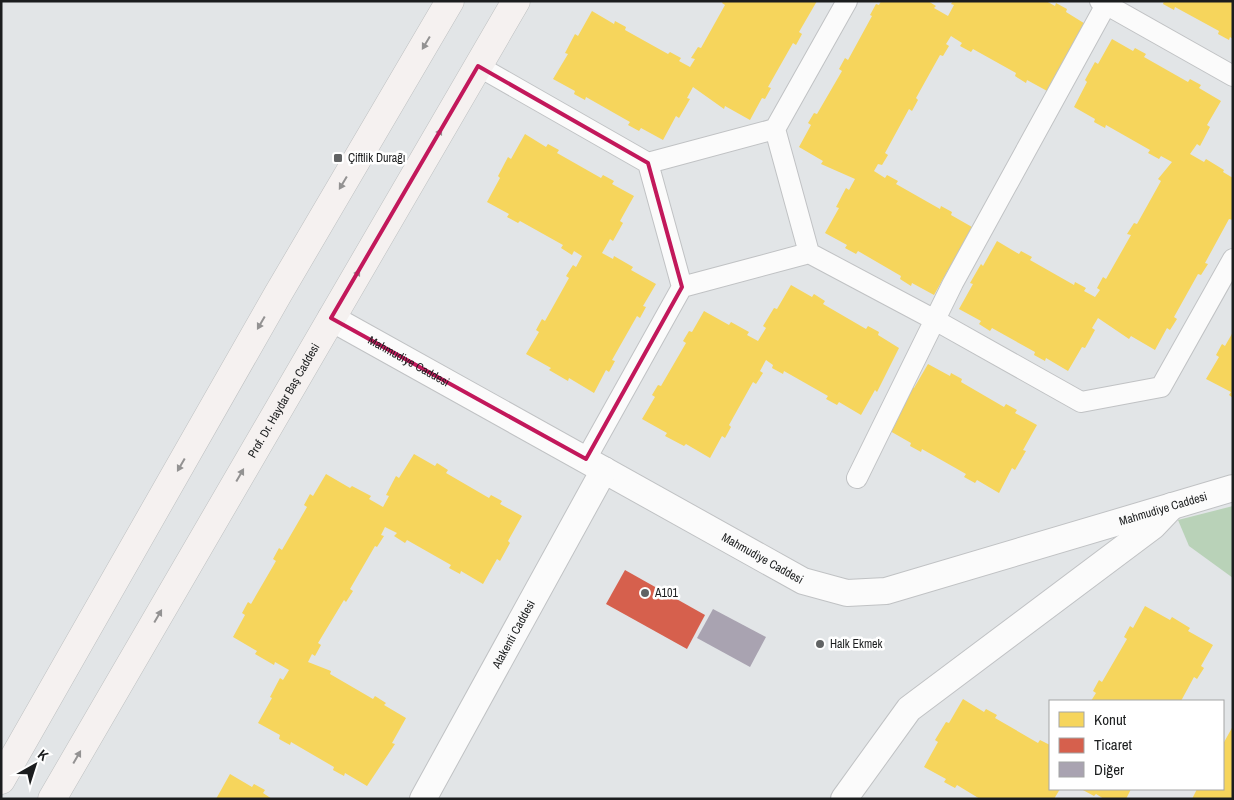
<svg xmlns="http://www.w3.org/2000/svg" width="1234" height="800" viewBox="0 0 1234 800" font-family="'Archivo Narrow',sans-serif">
<rect width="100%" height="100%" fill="#e2e5e7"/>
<!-- green -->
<path fill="#b9d2b8" d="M1233 506V578L1189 546 1178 520Z"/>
<!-- homes -->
<path fill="#f6d55c" d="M723 1H817L799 32 802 34 796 45 793 43 768 87 771 88 765 99 762 98 750 120 725 106 724 109 693 87 687 98 690 99 679 118 676 116 663 140 641 128 639 131 628 125 630 122 586 97 585 100 574 94 575 91 553 79 568 54 565 53 575 34 578 36 592 11 614 24 615 21 626 27 625 30 668 54 670 52 681 58 679 61 690 67 695 59 691 58 698 47 701 48 725 5 722 3Z
M881 1H928L936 6 934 8 948 16 954 5 951 4 953 1H1046L1055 6 1056 3 1067 9 1066 12 1087 25 1049 92 1027 80 1026 83 1015 76 1016 73 973 49 971 52 960 46 962 43 951 36 946 44 949 46 943 56 940 55 916 98 918 100 912 111 909 109 885 153 888 155 882 165 878 164 874 171 885 178 887 175 898 181 896 184 940 209 941 206 952 212 951 215 972 227 959 252 961 253 951 272 948 270 934 295 912 283 911 286 900 279 901 276 858 251 856 254 845 248 847 245 825 233 839 208 836 207 846 188 849 190 855 179 821 164 823 161 799 147 811 125 808 123 814 113 817 114 842 71 839 69 845 58 848 60 872 16 870 15 876 4 879 5Z
M1164 1H1233V39L1230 37 1229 40 1218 34 1219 31 1175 7 1174 10 1163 4Z
M1112 39 1133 51 1135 48 1146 54 1144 57 1188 82 1190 79 1201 85 1199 88 1221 101 1207 125 1210 127 1200 146 1197 144 1190 154 1204 162 1206 159 1224 170 1223 172 1233 178V220L1229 219 1205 263 1208 264 1201 275 1198 274 1174 317 1177 319 1170 330 1167 328 1155 350 1131 336 1129 339 1098 318 1092 328 1095 330 1085 348 1082 347 1068 371 1046 358 1045 361 1034 355 1035 352 992 328 990 331 979 324 981 321 959 309 973 284 970 283 981 264 983 266 997 241 1019 254 1021 251 1032 257 1030 260 1074 285 1075 282 1086 288 1084 291 1095 297 1100 290 1097 288 1103 277 1106 279 1131 235 1127 234 1134 223 1137 224 1161 181 1158 179 1172 162 1161 156 1159 159 1148 153 1150 150 1106 125 1105 128 1094 122 1095 119 1074 107 1087 82 1085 80 1095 62 1098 64Z
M525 134 546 147 548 144 559 150 557 153 601 178 603 175 614 181 612 184 634 196 620 221 623 223 613 241 610 239 602 253 613 259 614 256 633 267 631 270 656 284 643 306 646 307 640 318 637 316 612 360 615 361 609 372 606 370 594 393 569 378 568 381 549 370 551 368 526 354 539 332 536 330 542 319 545 321 569 278 566 276 573 265 576 267 582 256 574 251 572 255 561 248 563 245 520 221 518 223 507 217 509 214 487 202 500 178 498 176 508 157 511 159Z
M791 285 812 297 814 294 825 301 823 304 866 329 868 326 879 332 878 335 899 348 877 392 875 390 861 415 839 402 837 405 826 399 828 396 784 371 783 374 772 368 773 365 766 360 760 371 763 373 756 384 753 382 729 425 731 427 725 438 722 436 710 458 686 444 684 446 665 436 667 433 642 419 655 397 652 395 658 385 661 386 686 343 683 341 689 331 692 332 704 311 729 325 731 322 749 332 747 335 758 341 766 328 763 326 774 308 777 309Z
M1233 332V398L1229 395 1231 392 1206 379 1219 357 1216 355 1222 344 1225 346Z
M928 364 950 376 951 373 962 379 961 382 1004 407 1006 404 1017 410 1015 413 1037 425 1023 450 1026 451 1015 470 1012 468 999 493 977 480 975 483 964 477 966 474 922 449 921 452 910 446 911 443 890 431 904 406 901 405 911 386 914 388Z
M414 454 435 466 437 463 448 470 446 473 489 498 491 495 502 501 500 504 522 516 508 541 510 543 500 561 497 559 483 584 461 571 460 574 449 568 451 565 407 540 405 543 394 536 397 533 385 527 381 535 384 536 377 547 375 546 350 589 353 591 346 602 344 600 318 643 321 645 315 656 312 654 308 662 331 671 330 674 373 699 375 696 386 703 384 705 406 718 392 743 395 744 367 786 345 773 344 776 333 770 334 767 291 742 290 745 279 739 280 735 258 723 272 698 270 697 280 678 283 680 289 670 275 662 274 665 255 654 257 651 233 637 245 615 242 613 248 602 251 604 276 561 273 559 279 548 282 550 307 507 304 505 310 494 313 496 326 474 350 488 352 486 371 496 369 499 383 507 389 496 386 495 396 476 399 478Z
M1145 606 1170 620 1172 617 1190 628 1188 631 1213 645 1201 666 1204 668 1197 679 1194 677 1181 701H1091L1096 693 1093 691 1099 680 1102 682 1127 639 1124 637 1130 626 1133 628Z
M963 699 984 712 986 709 997 715 995 718 1038 743 1040 740 1050 745V789H1060L1054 799H980L957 785 955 788 944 782 946 779 924 767 938 742 935 740 946 722 949 723Z
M1233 726V799H1192L1197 789H1223V744Z
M230 774 252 787 254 784 265 790 263 793 272 799H216Z
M1081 789H1131L1126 799H1104L1096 794 1094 796Z"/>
<!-- shops -->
<path fill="#d6604d" d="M625 570 705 615 687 649 606 604Z"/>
<!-- building -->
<path fill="#a9a3b1" d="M713 609 766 637 750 667 697 638Z"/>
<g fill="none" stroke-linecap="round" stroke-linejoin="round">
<!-- pedestrian casing -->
<g stroke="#c0c2c4" stroke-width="22">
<path id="pedestrian" d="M1100 1 1233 76
M478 66 648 163
M809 253 935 320 1081 402 1161 387 1233 259
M682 287 809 253 775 129
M586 459 682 287 648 163 775 129 847 1
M857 478 953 283 1108 1"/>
</g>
<!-- minor casing -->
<g stroke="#c0c2c4" stroke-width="28">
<g id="minor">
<path id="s1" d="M331 318 803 581 847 593 886 591 1233 488"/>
<path id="s2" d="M423 799 604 470"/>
<path d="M844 799 909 709 1153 526 1172 506"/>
</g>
</g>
<!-- primary casing -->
<g stroke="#bec0c1" stroke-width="29">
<g id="primary">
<path d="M1 780 278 294 450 1"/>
<path id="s3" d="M52 799 516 1"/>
</g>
</g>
<!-- pedestrian -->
<use href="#pedestrian" stroke="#fbfbfb" stroke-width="20"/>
<!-- minor -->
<use href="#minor" stroke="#fbfbfb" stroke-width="26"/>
<!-- primary -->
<use href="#primary" stroke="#f5f1f0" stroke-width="28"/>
</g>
<!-- one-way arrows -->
<defs><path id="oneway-solid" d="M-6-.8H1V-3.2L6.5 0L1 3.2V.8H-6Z" transform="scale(1.25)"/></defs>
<g fill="#939292">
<use href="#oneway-solid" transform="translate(426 43) rotate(121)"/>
<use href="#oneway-solid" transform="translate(438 135) rotate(-60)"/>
<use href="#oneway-solid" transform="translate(343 183) rotate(121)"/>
<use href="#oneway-solid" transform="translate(356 276) rotate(-60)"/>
<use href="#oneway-solid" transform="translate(261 323) rotate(120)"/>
<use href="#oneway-solid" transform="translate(181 465) rotate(120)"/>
<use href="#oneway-solid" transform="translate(240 475) rotate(-60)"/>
<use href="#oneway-solid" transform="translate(158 616) rotate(-60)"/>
<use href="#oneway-solid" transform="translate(77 757) rotate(-60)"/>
</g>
<!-- marked area -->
<path fill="none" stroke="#c2185b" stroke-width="4" stroke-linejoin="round" d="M478 66 648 163 682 287 586 459 331 318Z"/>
<!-- markers -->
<g fill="#616364" stroke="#fff" stroke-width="2">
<rect x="333" y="153" width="10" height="10" rx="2.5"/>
<circle cx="645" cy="593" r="5"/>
<circle cx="820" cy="644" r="5"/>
</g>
<g text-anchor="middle" stroke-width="5" stroke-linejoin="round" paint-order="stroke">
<!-- poi labels -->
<g font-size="12" fill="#1b1d1e" stroke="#fff" text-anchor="start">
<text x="348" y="162">Çiftlik Durağı</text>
<text x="655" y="597">A101</text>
<text x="830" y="648">Halk Ekmek</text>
</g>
<!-- street labels -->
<g font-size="12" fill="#1b1d1e" stroke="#fff">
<text dy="4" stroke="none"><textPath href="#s1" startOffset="89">Mahmudiye Caddesi</textPath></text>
<text dy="4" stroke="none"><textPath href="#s3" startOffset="461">Prof. Dr. Haydar Baş Caddesi</textPath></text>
<text dy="4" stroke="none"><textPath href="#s1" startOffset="914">Mahmudiye Caddesi</textPath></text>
<text dy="4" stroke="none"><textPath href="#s1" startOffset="494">Mahmudiye Caddesi</textPath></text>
<text dy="4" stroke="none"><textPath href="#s2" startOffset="188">Atakenti Caddesi</textPath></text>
</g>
</g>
<!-- border -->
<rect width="1234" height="800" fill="none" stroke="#1b1d1e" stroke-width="5"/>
<!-- legend -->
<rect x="1049" y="700" width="175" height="90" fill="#ffffff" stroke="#a4a5a5"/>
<rect x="1059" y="712" width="25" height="15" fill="#f6d55c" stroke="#a4a5a5"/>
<text x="1094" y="725" font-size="15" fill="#1b1d1e">Konut</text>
<rect x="1059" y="738" width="25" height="15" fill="#d6604d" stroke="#a4a5a5"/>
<text x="1094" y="750" font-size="15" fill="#1b1d1e">Ticaret</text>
<rect x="1059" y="762" width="25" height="15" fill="#a9a3b1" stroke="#a4a5a5"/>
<text x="1094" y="775" font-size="15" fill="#1b1d1e">Diğer</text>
<!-- north arrow -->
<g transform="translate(35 765) rotate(39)" stroke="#ffffff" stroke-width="4" paint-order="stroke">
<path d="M0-4L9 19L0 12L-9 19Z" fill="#1b1d1e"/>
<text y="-8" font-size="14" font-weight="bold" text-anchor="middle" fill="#1b1d1e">K</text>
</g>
</svg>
